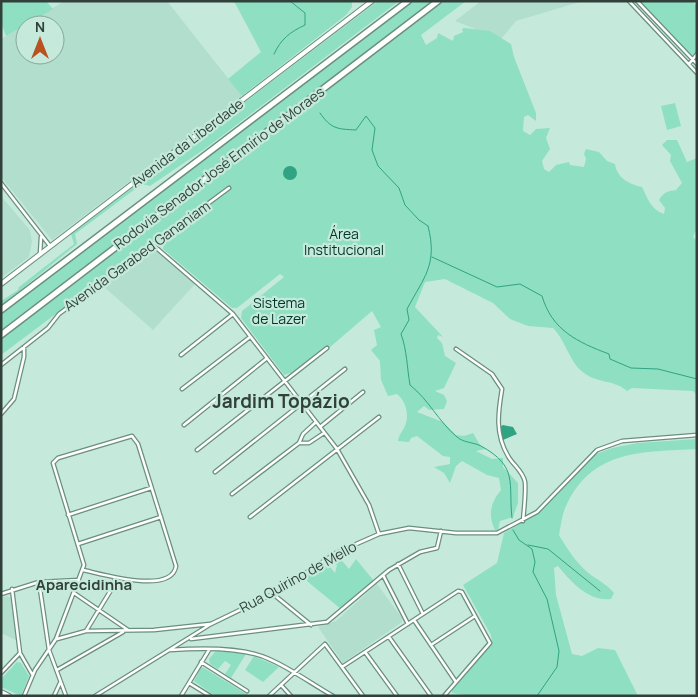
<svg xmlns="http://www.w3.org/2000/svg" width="698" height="697" viewBox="0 0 698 697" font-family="Manrope,sans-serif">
<rect width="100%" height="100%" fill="#c5eadc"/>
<!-- built -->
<path fill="#b2dece" d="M64 1H167L242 96 52 240 1 177V39L25 25V55H55V25H26Z
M481 1H583L516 21 501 39 455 21Z
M1 196 30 230 32 242 29 257 1 278Z
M154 249 195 284 153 330 103 286Z
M377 584 402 618V622L343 663 318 627 336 621Z
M6 596 11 598 16 640 1 633V598Z"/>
<!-- green -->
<path fill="#8fdfc3" d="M1 1H46L53 9 6 36 1 22Z
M230 1H352V7L346 15 242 96 228 79 261 52 235 3Z
M378 1H399L206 148 150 186 142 184 75 234 77 244 1 306V301L18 290 19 287 74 244 71 234Z
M410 1H432L1 331V313Z
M444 1H466L421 35 426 45 437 38 438 33 453 41 454 36 463 32 462 29 464 28 490 31 511 44 514 57 536 113V121L528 115 524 117 523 131 530 135 536 129 550 128 546 138 550 149 542 161 544 169 549 172 556 165 569 162 570 165 584 167 586 159 584 154 586 149 599 152 607 161 615 164C617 178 629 184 642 187 647 197 651 210 664 214L665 208 659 200C663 193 667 191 676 190L682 183 670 161 671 155 662 145 667 140H677L687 162 697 158V228L693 237 697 241V395L693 391 632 388 627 391C615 380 597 383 584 373 569 362 566 341 553 328L528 326 510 319 493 303 445 279 425 282 415 307 443 337 438 335 437 338 442 343 445 356 456 363 444 388 435 391 444 395 447 401 444 409 429 410 424 406 417 412 443 422 456 435 464 436 473 433 480 445 486 449 476 451 492 459 503 458V467L518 483V503L513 517 500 521 498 530H495C488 515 490 503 501 490L499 478 487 475 462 461 456 466 450 483 444 473 434 467 450 464V457L443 456 417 436 411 438 409 442 398 441C399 433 404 431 406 423 409 413 405 400 397 394L388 396 381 380 380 361 371 350 377 345 374 330 381 327 372 311 329 348 327 345 294 372 284 375 241 318 242 311 284 277 280 274 237 308H232L163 249 164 242 206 210 201 205 1 355V339Z
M640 1H692L697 7V51L691 56Z
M675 103 681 126 667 130 661 106Z
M697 439V449C644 452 593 449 567 504 562 513 561 525 559 535 566 547 575 561 586 571 595 579 606 583 614 593L611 599C589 602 571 582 558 566L554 568 556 595 572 654 582 656 598 648 615 650 638 696H471L452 693V690L492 643 491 635 463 585 497 563 504 533 539 512 596 454 612 448 638 443Z
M338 556 349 569 356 559 374 581 341 609 302 577 326 562 335 573 337 565 330 560Z
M215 652 218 651 246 654 231 678 225 674 231 665 225 661 218 669 210 664 209 659Z
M254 656 279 667 263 682 245 670Z
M17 662 21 663 29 676 21 696 1 687V679Z
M201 667 204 668 248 695 215 696 194 681Z"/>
<!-- water -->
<path fill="#30a382" d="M283 173a7 7 0 1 1 14 0a7 7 0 1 1-14 0Z
M503 425 513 427 517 434 503 440 500 427Z"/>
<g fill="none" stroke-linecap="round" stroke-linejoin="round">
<!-- stream -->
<path stroke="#30a382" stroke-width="1" d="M274 54C281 39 290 32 305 25V13L290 1
M320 113C331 129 337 129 356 130L366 116 375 128 372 150 378 166 399 188 405 205 419 220 428 226
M428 226C438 265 424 277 407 309L409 320 401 334C407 350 407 368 410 385 429 400 438 421 457 437 464 443 473 442 481 446 519 467 508 483 512 518
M432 257 497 287 520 284 542 296C552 330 577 342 609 354L610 359 631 368 658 369 697 379
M513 530 519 540 532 549 535 562 533 572 547 599 559 651 557 667 537 696
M528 545 548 549 600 591"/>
<!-- minor casing -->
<g stroke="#6b8e81" stroke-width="5">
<path id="minor" d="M629 1 697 73
M637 1 697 64
M689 64 697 54
M1 183 50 246
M153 245 233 314 337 449 369 505 379 534
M40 254 41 237
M456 349 492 374 502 389C498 413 495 434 508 456 513 465 523 471 525 482 526 494 524 508 523 521
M181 355 233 314
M1 365 48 328 59 314 229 188
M182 389 250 337
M1 414 14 399 24 357V347
M184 425 266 359
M320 427 363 392
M299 443H309L324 433
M197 450 327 348
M215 472 345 369
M232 494 299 443 303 434 315 423
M68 515 151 488
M250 517 379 417
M78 544 161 517
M398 564 423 614
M383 575 408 624
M39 582 49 650 66 696
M12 589 20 653 32 674
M74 593 128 630
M1 594 39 582 79 580
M273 594 311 625
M414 620 456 682
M86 631 111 590 113 582
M389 637 431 696
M57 639 86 631 154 630 210 624
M191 639 327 622 389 570 420 552 437 548 441 531
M431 645 475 616
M170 650C198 648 244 647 269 659 290 668 312 684 333 696
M365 652 397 696
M201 662 247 691
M342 667 458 591 462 592 490 643 444 696
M57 670 123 632
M1 673 20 653
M189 683 210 696
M281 685 291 696
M24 696 35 670 56 639 84 565 53 463 58 458 132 436 138 444 176 566C172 595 102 574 83 570
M54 696 60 683
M95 696 211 624 273 594 336 553 379 534 409 528 456 533H497L537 512 597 450 622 441 697 435
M181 696 209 650
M269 696 325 644 363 696"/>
</g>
<!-- tertiary casing -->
<g stroke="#6b8e81" stroke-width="6">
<path id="tertiary" d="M1 284 372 1
M1 692 9 696"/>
</g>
<!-- motorway casing -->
<g stroke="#6b8e81" stroke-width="8">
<path id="motorway" d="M1 310 408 1
M1 335 438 1"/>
</g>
<!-- minor -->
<use href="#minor" stroke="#fff" stroke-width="2.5"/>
<!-- tertiary -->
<use href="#tertiary" stroke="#fff" stroke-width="4"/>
<!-- motorway -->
<use href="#motorway" stroke="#fff" stroke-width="5"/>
</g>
<g text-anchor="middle" stroke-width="4.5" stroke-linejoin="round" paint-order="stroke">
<!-- street labels -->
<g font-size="14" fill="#31403b" stroke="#c5eadc">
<text transform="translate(187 143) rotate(-37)" y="5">Avenida da Liberdade</text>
<text transform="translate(219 168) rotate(-37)" y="5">Rodovia Senador José Ermírio de Moraes</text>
<text transform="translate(137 256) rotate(-36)" y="5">Avenida Garabed Gananiam</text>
<text transform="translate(298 577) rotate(-29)" y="5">Rua Quirino de Mello</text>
</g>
<!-- park labels -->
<g font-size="14" fill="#013528" stroke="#c5eadc">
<text x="344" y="239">Área<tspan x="344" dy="16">Institucional</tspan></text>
<text x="279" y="308">Sistema<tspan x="279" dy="16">de Lazer</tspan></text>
</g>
<!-- neighbourhood labels -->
<g font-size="15" font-weight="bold" fill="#31403b" stroke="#c5eadc">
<text x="84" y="590">Aparecidinha</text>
</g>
<!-- district labels -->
<g font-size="19" font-weight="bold" fill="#31403b" stroke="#c5eadc">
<text x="281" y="408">Jardim Topázio</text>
</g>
</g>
<!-- border -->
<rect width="698" height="697" fill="none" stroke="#31403b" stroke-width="5"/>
<!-- north arrow -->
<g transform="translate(40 40)"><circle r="24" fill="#c5eadc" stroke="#8aa69c"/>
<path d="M0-4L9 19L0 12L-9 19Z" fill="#b85321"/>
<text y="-8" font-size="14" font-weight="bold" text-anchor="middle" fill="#31403b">N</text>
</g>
</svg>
